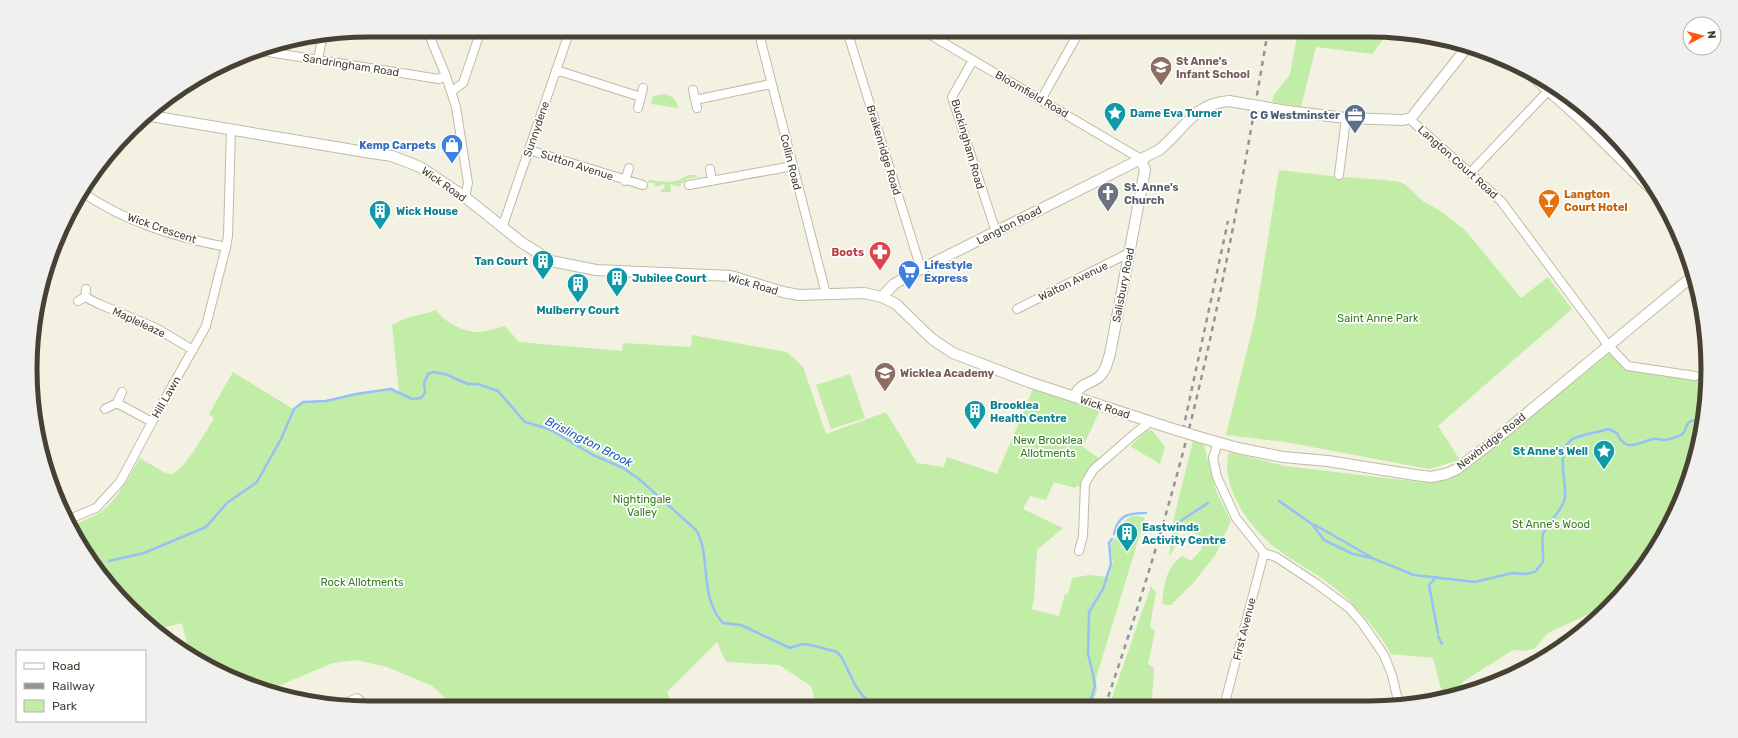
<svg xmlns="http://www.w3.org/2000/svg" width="1738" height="738" viewBox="0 0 1738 738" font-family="Rubik,sans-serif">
<rect width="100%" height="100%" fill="#f3f1e2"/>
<!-- green -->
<path fill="#c1eda6" d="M1298 30H1369L1388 33 1372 54 1316 47 1301 107 1272 102 1274 95 1290 74Z
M665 94 674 98 679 108 651 104 653 96Z
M1279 170 1331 176 1385 180 1400 182 1406 185 1424 202 1439 210 1465 230 1521 298 1548 277 1572 309 1438 426 1460 460 1429 469 1285 442 1226 435 1255 319Z
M689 175H697V177L686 179V182L681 183V186H676L670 184 671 192H660L665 187 664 184 654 187 655 183H648L649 180 669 182 677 181Z
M436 310C444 322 465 333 480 332 488 331 497 328 505 326L519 342 622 351 623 343 691 347 692 335 787 352 803 367 826 434 886 412 917 463 944 467 947 457 997 474 1033 389 1100 410 1083 447 1100 459 1085 475 1080 487 1076 486 1075 488 1054 482 1046 500 1030 496 1023 509 1063 528 1037 550 1034 600 1031 609 1059 616 1065 594H1068L1072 578 1089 575 1109 577 1113 561 1110 547 1111 543 1117 536 1119 528 1127 519 1132 516H1139L1145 518 1096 678 1097 691 1091 706 817 707 811 686 779 665 726 662 717 642 667 692 673 707 471 708 465 698 451 704 432 686 387 667 356 660 333 663 266 691 260 690 189 652 182 623 155 630 88 558 73 531 74 526C81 520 93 518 102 511 119 498 129 476 140 458 147 462 164 473 170 474 182 475 208 428 214 418L209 414 233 372 293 409 303 402 326 401 356 394 391 389 399 392 392 325C409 315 420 316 436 310Z
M1611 352 1639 370 1706 381 1705 413 1690 478 1651 557 1610 604 1548 633 1535 648 1525 651 1513 650 1464 681 1454 693 1443 696 1433 658 1391 654C1378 630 1357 607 1336 589 1317 573 1293 562 1273 546 1248 525 1220 487 1229 452L1285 466 1429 483 1445 480 1454 476Z
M850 374 865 418 831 429 816 385Z
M1152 430 1165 447 1160 464 1130 446 1146 431Z
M1193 441 1204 445 1216 491 1231 521 1216 554 1194 582 1171 605H1166L1162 603C1165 583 1165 569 1182 556L1191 561 1201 550 1204 537 1182 529C1175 537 1177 549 1169 556L1175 513Z
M1151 586 1156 593 1150 626 1155 632 1148 664 1154 668 1152 700 1155 706H1109Z"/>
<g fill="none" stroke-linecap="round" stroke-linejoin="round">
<!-- stream -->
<path stroke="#97c0f8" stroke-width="2.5" d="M1279 501 1312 524 1324 540 1353 554 1372 558 1414 575 1475 582 1512 573 1525 574 1535 572 1543 562C1544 554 1541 540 1543 534 1548 521 1562 512 1565 498 1567 481 1556 455 1570 441 1577 434 1598 433 1608 429L1617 433C1626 454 1638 442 1654 439 1657 438 1660 440 1663 440 1668 440 1677 437 1681 435 1687 433 1684 424 1691 421 1695 420 1700 420 1704 420
M1179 522 1208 503
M1315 525 1371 557
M1114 534C1118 515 1128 513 1146 513
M109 561 144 553 206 527 227 503 257 482 281 439 294 409 303 402 326 401 356 394 391 389 412 399 421 398 425 393 424 383 428 374 433 372 445 374 468 384H478L498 391 525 422 549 429 593 455 623 468 639 479 696 530C712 556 698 596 723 623L741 625 790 648 802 644 811 645 837 652 842 658 855 685 863 696 876 707
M1436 577 1429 585 1438 633
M1438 636 1442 644
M1089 706 1095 686 1093 674 1088 654 1089 612 1103 589 1111 564 1109 543 1112 539"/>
<!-- minor casing -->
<g stroke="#c0bba4" stroke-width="10">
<path id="minor" d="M427 30 446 76 456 107 468 183 465 197
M758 30 826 294
M848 30V34L921 269
M922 30 1141 159
M256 50 439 79 446 76
M318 60 322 38
M973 60 952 97 996 232
M1522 68 1579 119 1663 202
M556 70 641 97
M693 90 697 108
M452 91 463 83 481 30
M695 100 771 84
M1041 100 1080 30
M638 108 643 88
M1411 118 1413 122 1501 201 1608 345 1628 366 1695 376
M529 150 643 185
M710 169 712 181
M1470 173 1548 91
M1339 175 1346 118
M625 181 629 168
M689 185 793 166
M82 192C125 222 175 237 226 247L228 236 231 129
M502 228 570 30
M1690 279 1697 287
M85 297 99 304 156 328 193 350
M78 301 85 297 86 289
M1017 309 1129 253
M117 403 152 422
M105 409 117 403 122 392
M1218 442 1213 458 1217 477 1236 518 1264 553 1276 557 1317 584 1349 608 1362 623 1384 655 1392 675 1399 705
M67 520 96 508 120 482 152 422 206 326 226 247
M1079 551 1083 536 1085 484 1093 470 1133 435 1150 422
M343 704 357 698 368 708
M760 706 761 707
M1224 706 1264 553"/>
</g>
<!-- tertiary casing -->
<g stroke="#c0bba4" stroke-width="12">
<path id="tertiary" d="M1287 111 1346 118 1403 120 1411 118 1468 46
M145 115 365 152 392 156 420 167 465 197 521 242 551 261 596 270 731 276 783 292 799 295 864 293 882 297 896 304 932 339 953 353 1029 382 1170 428
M882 297 894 284 921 269 1159 150C1184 130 1193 104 1229 101
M1074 396C1083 381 1088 386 1099 377 1106 371 1107 363 1110 354L1145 170 1141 159
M1206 439 1238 448 1283 457 1328 461 1415 475 1431 477 1446 474 1457 469 1496 439 1694 275"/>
</g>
<!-- minor -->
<use href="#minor" stroke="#fff" stroke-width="8"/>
<!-- tertiary -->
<use href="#tertiary" stroke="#fff" stroke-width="10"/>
<!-- rail -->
<path stroke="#949494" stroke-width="2.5" stroke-dasharray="5 5" stroke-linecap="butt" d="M1183 430 1228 221
M1105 706C1137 612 1167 517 1191 421 1223 292 1246 161 1268 30"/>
<!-- tertiary-bridge casing -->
<g stroke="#c0bba4" stroke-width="12" stroke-linecap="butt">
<path id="tertiary-bridge" d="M1229 101 1287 111
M1170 428 1206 439"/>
</g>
<!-- tertiary-bridge -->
<use href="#tertiary-bridge" stroke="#fff" stroke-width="10"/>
</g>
<!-- icons -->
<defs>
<g id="school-pin" transform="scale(1.15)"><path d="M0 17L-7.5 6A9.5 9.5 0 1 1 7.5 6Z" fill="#8d6e63" stroke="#fff"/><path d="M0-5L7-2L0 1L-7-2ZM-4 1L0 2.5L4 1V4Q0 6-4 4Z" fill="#fff"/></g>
<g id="sight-pin" transform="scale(1.15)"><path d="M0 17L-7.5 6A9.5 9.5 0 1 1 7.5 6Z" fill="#0f9aa8" stroke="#fff"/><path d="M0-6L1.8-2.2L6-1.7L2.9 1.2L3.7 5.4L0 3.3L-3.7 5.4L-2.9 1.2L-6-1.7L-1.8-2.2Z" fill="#fff"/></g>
<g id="office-pin" transform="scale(1.15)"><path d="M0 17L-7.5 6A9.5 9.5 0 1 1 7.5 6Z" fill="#5c6f8a" stroke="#fff"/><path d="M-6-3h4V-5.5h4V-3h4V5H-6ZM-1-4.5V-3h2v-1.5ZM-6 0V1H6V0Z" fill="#fff"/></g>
<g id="shop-pin" transform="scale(1.15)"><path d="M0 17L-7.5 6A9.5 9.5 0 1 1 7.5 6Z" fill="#3f7fe0" stroke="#fff"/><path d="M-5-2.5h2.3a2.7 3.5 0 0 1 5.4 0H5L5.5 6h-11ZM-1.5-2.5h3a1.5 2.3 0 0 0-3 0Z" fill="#fff"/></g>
<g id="church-pin" transform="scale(1.15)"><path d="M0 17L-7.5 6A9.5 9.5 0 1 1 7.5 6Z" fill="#6b7280" stroke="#fff"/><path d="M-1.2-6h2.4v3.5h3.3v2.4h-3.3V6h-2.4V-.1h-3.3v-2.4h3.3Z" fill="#fff"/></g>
<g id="bar-pin" transform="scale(1.15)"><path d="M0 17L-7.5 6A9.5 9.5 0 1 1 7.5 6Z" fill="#e8710a" stroke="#fff"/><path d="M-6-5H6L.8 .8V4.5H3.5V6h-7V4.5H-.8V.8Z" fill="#fff"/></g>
<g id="building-pin" transform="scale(1.15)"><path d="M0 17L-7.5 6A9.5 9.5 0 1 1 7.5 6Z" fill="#0f9aa8" stroke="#fff"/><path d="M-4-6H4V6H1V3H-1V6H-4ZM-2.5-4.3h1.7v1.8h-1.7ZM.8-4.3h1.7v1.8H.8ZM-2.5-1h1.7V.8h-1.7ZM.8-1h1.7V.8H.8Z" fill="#fff"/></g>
<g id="pharmacy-pin" transform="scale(1.15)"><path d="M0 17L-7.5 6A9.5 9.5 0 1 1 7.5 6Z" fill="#e0444e" stroke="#fff"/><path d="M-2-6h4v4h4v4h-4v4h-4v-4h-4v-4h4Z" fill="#fff"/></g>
<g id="supermarket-pin" transform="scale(1.15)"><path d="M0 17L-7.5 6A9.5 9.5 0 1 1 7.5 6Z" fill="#3f7fe0" stroke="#fff"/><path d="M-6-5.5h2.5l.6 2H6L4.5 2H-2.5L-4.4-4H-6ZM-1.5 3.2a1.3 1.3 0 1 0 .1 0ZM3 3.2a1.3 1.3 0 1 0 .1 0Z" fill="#fff"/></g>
</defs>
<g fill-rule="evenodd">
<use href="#school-pin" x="1161" y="67"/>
<use href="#sight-pin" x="1115" y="113"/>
<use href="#office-pin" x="1355" y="115"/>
<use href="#shop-pin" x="452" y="145"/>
<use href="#church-pin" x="1108" y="193"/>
<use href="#bar-pin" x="1549" y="200"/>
<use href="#building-pin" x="380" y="211"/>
<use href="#pharmacy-pin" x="880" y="252"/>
<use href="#building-pin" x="543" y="261"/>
<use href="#supermarket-pin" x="909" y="271"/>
<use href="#building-pin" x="617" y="278"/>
<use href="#building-pin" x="578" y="284"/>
<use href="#school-pin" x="885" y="373"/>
<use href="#building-pin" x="975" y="411"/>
<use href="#sight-pin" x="1604" y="451"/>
<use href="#building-pin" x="1127" y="533"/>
</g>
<g text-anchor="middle" stroke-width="3.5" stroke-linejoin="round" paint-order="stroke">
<!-- education labels -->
<g font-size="11" font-weight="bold" fill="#785e54" stroke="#fff" text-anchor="start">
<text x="1176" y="65">St Anne's<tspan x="1176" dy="13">Infant School</tspan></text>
<text x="900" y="377">Wicklea Academy</text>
</g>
<!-- street labels -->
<g font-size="11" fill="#464132" stroke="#fff">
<text transform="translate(351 65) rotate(9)" y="4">Sandringham Road</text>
<text transform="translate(1032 94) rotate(30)" y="4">Bloomfield Road</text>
<text transform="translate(536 129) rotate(-71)" y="4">Sunnydene</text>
<text transform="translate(968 144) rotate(74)" y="4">Buckingham Road</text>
<text transform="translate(884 150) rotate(73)" y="4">Braikenridge Road</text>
<text transform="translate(791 162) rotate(76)" y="4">Collin Road</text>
<text transform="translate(1458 162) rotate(42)" y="4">Langton Court Road</text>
<text transform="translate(577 165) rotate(18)" y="4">Sutton Avenue</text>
<text transform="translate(444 184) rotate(35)" y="4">Wick Road</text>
<text transform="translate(1009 225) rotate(-27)" y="4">Langton Road</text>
<text transform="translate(162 228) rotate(19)" y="4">Wick Crescent</text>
<text transform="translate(1073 281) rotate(-26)" y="4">Walton Avenue</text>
<text transform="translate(753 284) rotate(16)" y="4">Wick Road</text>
<text transform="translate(1123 285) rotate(-79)" y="4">Salisbury Road</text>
<text transform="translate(139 322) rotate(25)" y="4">Mapleleaze</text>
<text transform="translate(166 397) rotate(-60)" y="4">Hill Lawn</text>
<text transform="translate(1105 407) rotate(18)" y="4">Wick Road</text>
<text transform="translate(1491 441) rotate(-38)" y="4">Newbridge Road</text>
<text transform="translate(1244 629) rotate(-76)" y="4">First Avenue</text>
</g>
<!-- culture labels -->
<g font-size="11" font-weight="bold" fill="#0d838f" stroke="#fff" text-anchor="start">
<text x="1130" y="117">Dame Eva Turner</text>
<text x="396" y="215">Wick House</text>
<text x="528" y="265" text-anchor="end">Tan Court</text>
<text x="632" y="282">Jubilee Court</text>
<text x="578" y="314" text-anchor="middle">Mulberry Court</text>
<text x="990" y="409">Brooklea<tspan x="990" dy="13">Health Centre</tspan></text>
<text x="1588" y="455" text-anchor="end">St Anne's Well</text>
<text x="1142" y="531">Eastwinds<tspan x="1142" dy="13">Activity Centre</tspan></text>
</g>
<!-- service labels -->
<g font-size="11" font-weight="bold" fill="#4e5e75" stroke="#fff" text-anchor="end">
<text x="1340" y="119">C G Westminster</text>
</g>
<!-- shop labels -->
<g font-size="11" font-weight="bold" fill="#366cbe" stroke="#fff" text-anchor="end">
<text x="436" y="149">Kemp Carpets</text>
<text x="924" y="269" text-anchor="start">Lifestyle<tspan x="924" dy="13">Express</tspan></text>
</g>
<!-- worship labels -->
<g font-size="11" font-weight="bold" fill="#5b616d" stroke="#fff" text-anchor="start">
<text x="1124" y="191">St. Anne's<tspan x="1124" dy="13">Church</tspan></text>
</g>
<!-- food labels -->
<g font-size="11" font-weight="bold" fill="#c56008" stroke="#fff" text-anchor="start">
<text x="1564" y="198">Langton<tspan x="1564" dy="13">Court Hotel</tspan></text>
</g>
<!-- health labels -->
<g font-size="11" font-weight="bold" fill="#be3a42" stroke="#fff" text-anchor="end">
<text x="864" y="256">Boots</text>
</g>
<!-- park labels -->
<g font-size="11" fill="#337d20" stroke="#fff">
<text x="1378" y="322">Saint Anne Park</text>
<text x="1048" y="444">New Brooklea<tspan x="1048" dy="13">Allotments</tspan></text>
<text x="642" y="503">Nightingale<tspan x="642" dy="13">Valley</tspan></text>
<text x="1551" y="528">St Anne's Wood</text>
<text x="362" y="586">Rock Allotments</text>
</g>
<!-- water labels -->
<g font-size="12" font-style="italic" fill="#2060bd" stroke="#fff">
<text transform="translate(589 442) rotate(27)" y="4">Brislington Brook</text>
</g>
</g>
<!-- crop -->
<path d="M0 0H1738V738H0ZM369 37H1369A332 332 0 0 1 1701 369V369A332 332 0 0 1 1369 701H369A332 332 0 0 1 37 369V369A332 332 0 0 1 369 37Z" fill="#f0f0ef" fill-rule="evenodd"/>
<path fill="none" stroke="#464132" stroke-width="5" d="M369 37H1369A332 332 0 0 1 1701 369V369A332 332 0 0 1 1369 701H369A332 332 0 0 1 37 369V369A332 332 0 0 1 369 37Z"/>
<!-- legend -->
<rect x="16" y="650" width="130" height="72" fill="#ffffff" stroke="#b5b3ad"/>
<rect x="24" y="663" width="20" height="6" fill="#ffffff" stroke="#b5b3ad"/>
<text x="52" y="670" font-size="12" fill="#464132">Road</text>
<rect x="24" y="683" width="20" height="6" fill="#949494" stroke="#b5b3ad"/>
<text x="52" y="690" font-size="12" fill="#464132">Railway</text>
<rect x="24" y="700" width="20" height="12" fill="#c1eda6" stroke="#b5b3ad"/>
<text x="52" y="710" font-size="12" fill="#464132">Park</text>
<!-- north arrow -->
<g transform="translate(1702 36) rotate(83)"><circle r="19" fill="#ffffff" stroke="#b5b3ad"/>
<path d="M0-3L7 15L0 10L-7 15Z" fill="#ff5a0e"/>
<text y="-6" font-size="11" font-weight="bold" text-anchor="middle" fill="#464132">N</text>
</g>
</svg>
